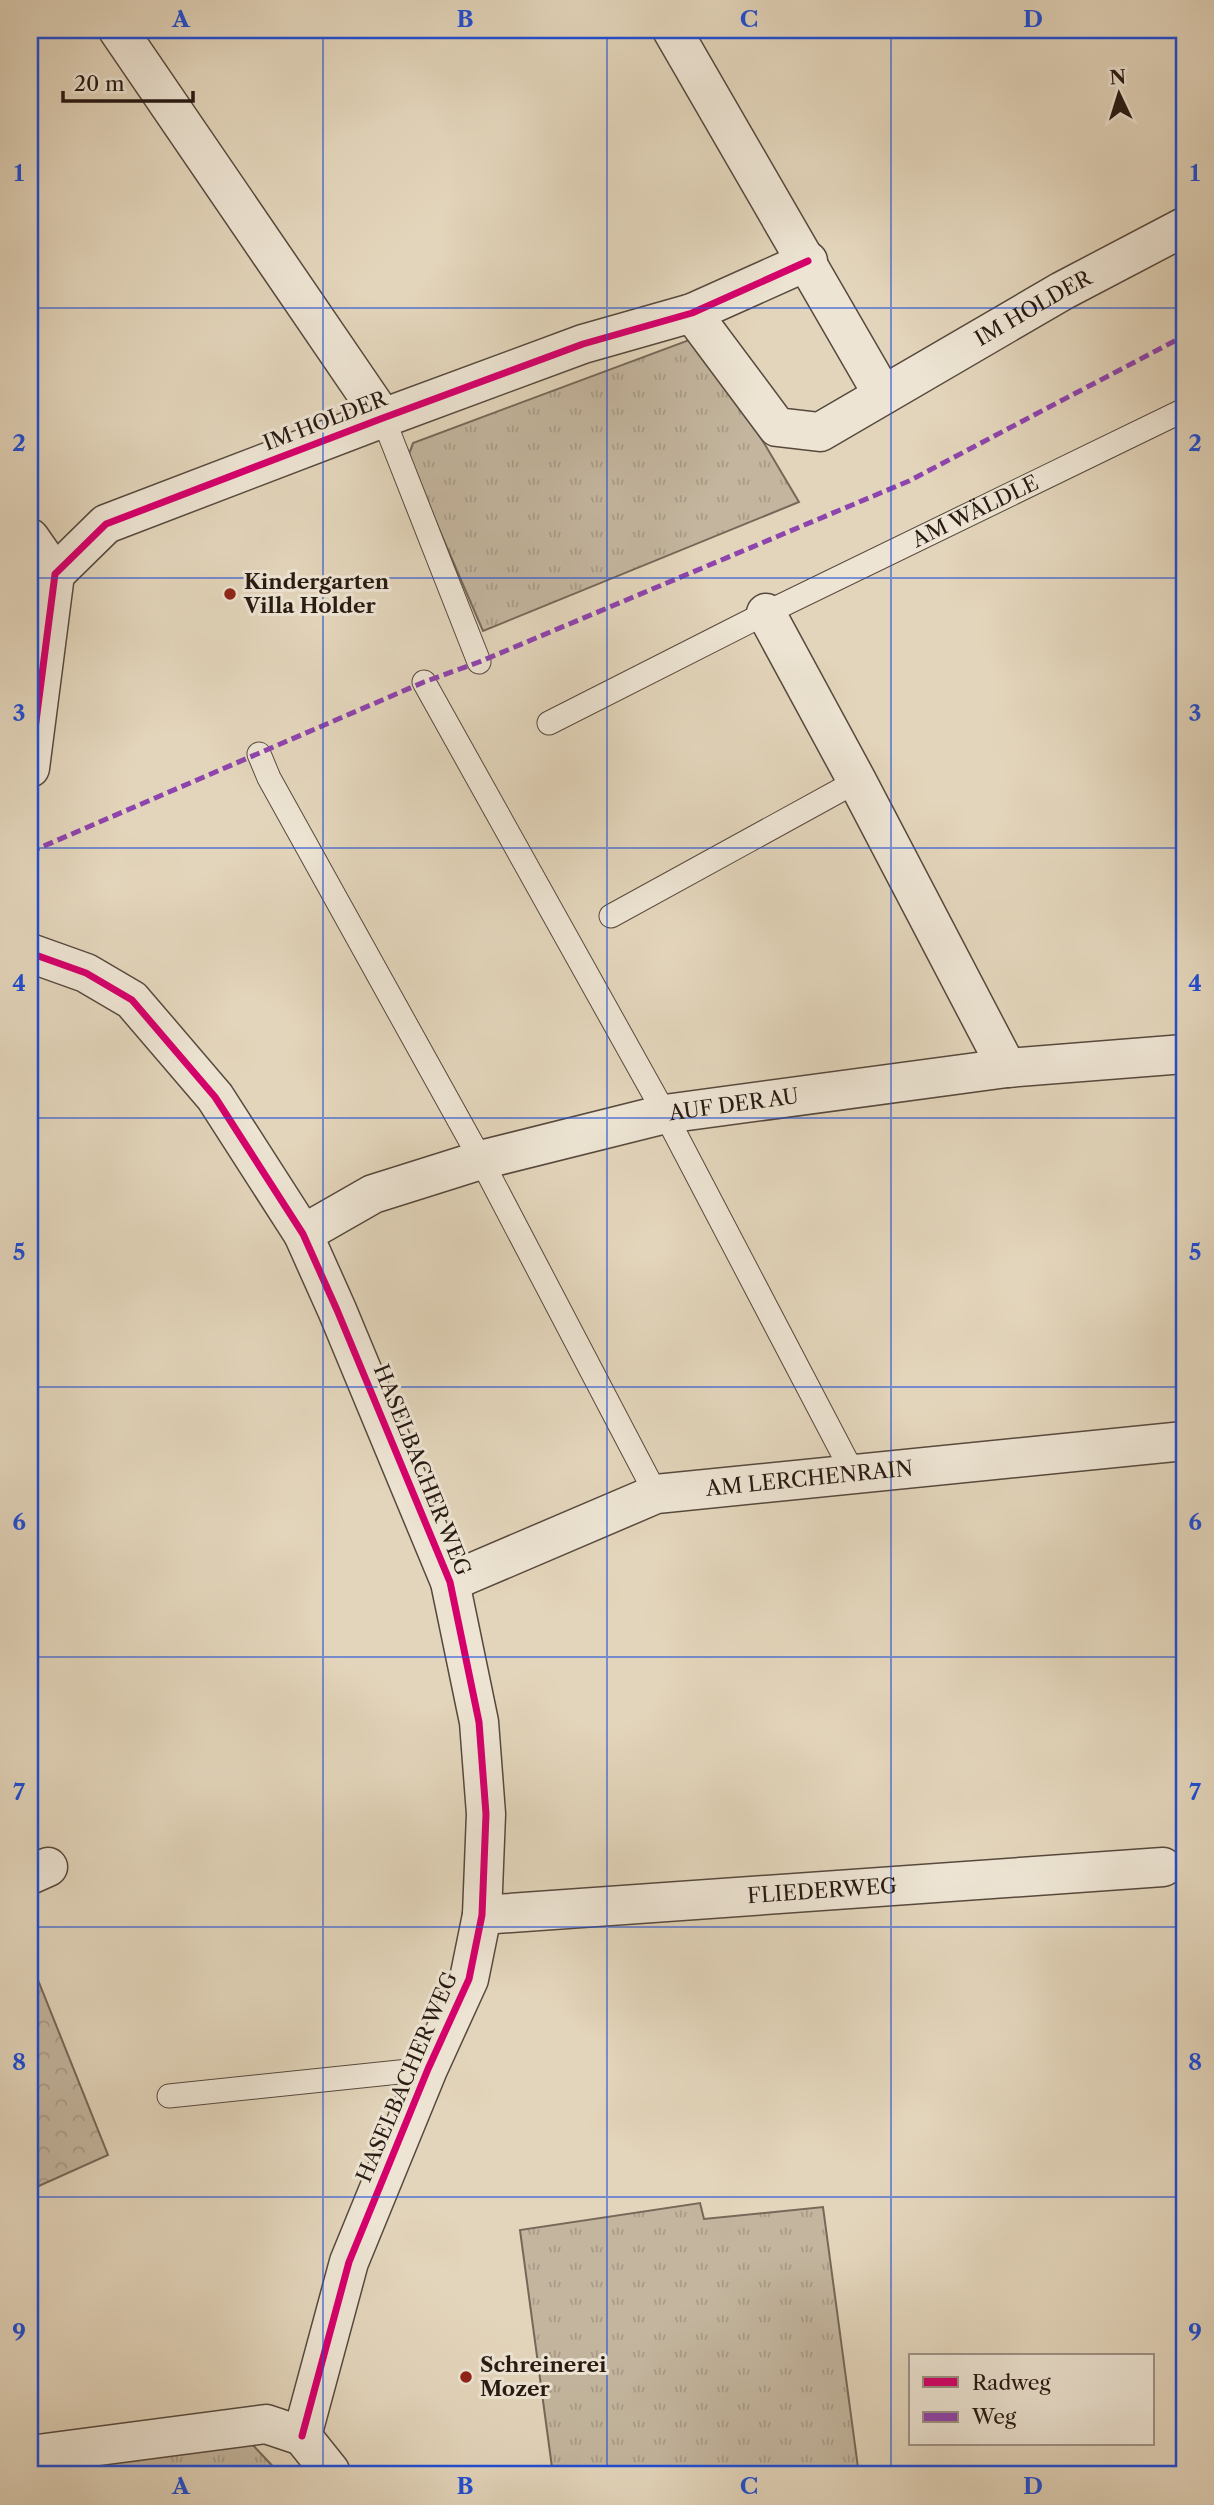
<svg xmlns="http://www.w3.org/2000/svg" width="1214" height="2505" viewBox="0 0 1214 2505" font-family="'Libre Caslon Text',serif">
<defs>
<pattern id="grass-tufts" width="24" height="20" patternUnits="userSpaceOnUse" patternTransform="scale(1.75)"><rect width="24" height="20" fill="#c3b59e"/><path d="M3 7l-1-3M5 7V3M7 7l1-3M15 17l-1-3M17 17v-4M19 17l1-3" fill="none" stroke="#a89b87"/></pattern>
<pattern id="forest-crowns" width="20" height="18" patternUnits="userSpaceOnUse" patternTransform="scale(1.75)"><rect width="20" height="18" fill="#c3b59e"/><path d="M2 6a3 3 0 1 1 6 0M12 15a3 3 0 1 1 6 0" fill="none" stroke="#a89b87"/></pattern>
</defs>
<rect width="100%" height="100%" fill="#e3d5bb"/>
<filter id="stains"><feTurbulence type="fractalNoise" baseFrequency=".00286" numOctaves="4"/><feColorMatrix values="0 0 0 0 .2 0 0 0 0 .09 0 0 0 0 .02 0 0 0 .5 -.17"/></filter>
<radialGradient id="worn" r=".72"><stop offset=".6" stop-color="#630" stop-opacity="0"/><stop offset="1" stop-color="#630" stop-opacity=".3"/></radialGradient>
<!-- grass -->
<path fill="url(#grass-tufts)" stroke="#766858" stroke-width="2" d="M689 340 713 357 799 502 483 631 408 457 413 443Z
M700 2203 704 2219 823 2207 859 2475H735L734 2471 714 2475H553L520 2230Z
M250 2442 281 2475H35Z"/>
<!-- forest -->
<path fill="url(#forest-crowns)" stroke="#766858" stroke-width="2" d="M30 1960 108 2155 30 2190Z"/>
<g fill="none" stroke-linecap="round" stroke-linejoin="round">
<!-- service casing -->
<g stroke="#57493d" stroke-width="25">
<g id="service">
<path d="M383 418 479 662"/>
<path d="M424 682 665 1114 853 1473"/>
<path id="s1" d="M549 723 766 613 1184 410"/>
<path d="M259 754 269 778 481 1160 656 1494"/>
<path d="M611 916 857 781"/>
<path d="M169 2096 428 2069"/>
</g>
</g>
<!-- minor casing -->
<g stroke="#57493d" stroke-width="41">
<g id="minor">
<path d="M118 30 383 418"/>
<path d="M672 30 883 395"/>
<path id="s2" d="M692 313 777 427 820 432 1062 291 1184 227"/>
<path d="M30 538 55 574"/>
<path d="M766 613 857 781 1007 1068"/>
<path d="M30 768 55 574 106 524 383 418 583 344 692 313 808 261"/>
<path d="M30 953 86 973 132 1000 215 1097 303 1234 337 1310 450 1582 479 1722 486 1814 482 1915 469 1979 428 2069 349 2262 302 2436"/>
<path id="s3" d="M303 1234 373 1194 481 1160 665 1114 1007 1068 1184 1054"/>
<path id="s4" d="M450 1582 656 1494 1184 1441"/>
<path d="M30 1875 48 1867"/>
<path id="s5" d="M482 1915 1163 1867"/>
<path d="M302 2436 330 2471V2475"/>
<path d="M30 2455 266 2424 302 2436"/>
</g>
</g>
<!-- service -->
<use href="#service" stroke="#ede4d3" stroke-width="23"/>
<!-- minor -->
<use href="#minor" stroke="#ede4d3" stroke-width="38"/>
<!-- quiet -->
<path stroke="#8e44ad" stroke-width="5" stroke-dasharray="10 5" stroke-linecap="butt" d="M30 852 424 682 479 662 909 481 1184 336"/>
<!-- cycleway casing -->
<g stroke="#ede4d3" stroke-width="11">
<path id="cycleway" d="M30 768 55 574 106 524 383 418 583 344 692 313 808 261
M30 953 86 973 132 1000 215 1097 303 1234 337 1310 450 1582 479 1722 486 1814 482 1915 469 1979 428 2069 349 2262 302 2436"/>
</g>
<!-- cycleway -->
<use href="#cycleway" stroke="#d6006c" stroke-width="7"/>
</g>
<!-- grid -->
<path fill="none" stroke="#1d4ed8" stroke-width="2" stroke-opacity="0.55" d="M323 30V2475M607 30V2475M891 30V2475M30 308H1184M30 578H1184M30 848H1184M30 1118H1184M30 1387H1184M30 1657H1184M30 1927H1184M30 2197H1184"/>
<!-- markers -->
<g fill="#8f2418" stroke="#ede4d3" stroke-width="2.5">
<circle cx="230" cy="594" r="7"/>
<circle cx="466" cy="2377" r="7"/>
</g>
<g text-anchor="middle" stroke-width="6" stroke-linejoin="round" paint-order="stroke">
<!-- street labels -->
<g font-size="21" fill="#281a13" stroke="#ede4d3">
<text dy="7" stroke="none"><textPath href="#s2" startOffset="432">IM HOLDER</textPath></text>
<text transform="translate(325 421) rotate(-21)" y="7">IM HOLDER</text>
<text dy="7" stroke="none"><textPath href="#s1" startOffset="476">AM WÄLDLE</textPath></text>
<text dy="7" stroke="none"><textPath href="#s3" startOffset="453">AUF DER AU</textPath></text>
<text transform="translate(422 1470) rotate(68)" y="7">HASELBACHER WEG</text>
<text dy="7" stroke="none"><textPath href="#s4" startOffset="378">AM LERCHENRAIN</textPath></text>
<text dy="7" stroke="none"><textPath href="#s5" startOffset="341">FLIEDERWEG</textPath></text>
<text transform="translate(407 2077) rotate(-67)" y="7">HASELBACHER WEG</text>
</g>
<!-- poi labels -->
<g font-size="21" font-weight="bold" fill="#281a13" stroke="#ede4d3" text-anchor="start">
<text x="244" y="589">Kindergarten<tspan x="244" dy="24">Villa Holder</tspan></text>
<text x="480" y="2372">Schreinerei<tspan x="480" dy="24">Mozer</tspan></text>
</g>
</g>
<!-- margin -->
<rect width="1214" height="2505" fill="none" stroke="#e3d5bb" stroke-width="77"/>
<!-- legend -->
<rect x="909" y="2354" width="245" height="91" fill="#ede4d3" stroke="#9e9386" stroke-width="2"/>
<rect x="923" y="2377" width="35" height="10" fill="#d6006c" stroke="#9e9386" stroke-width="2"/>
<text x="972" y="2390" font-size="21" fill="#281a13">Radweg</text>
<rect x="923" y="2412" width="35" height="10" fill="#8e44ad" stroke="#9e9386" stroke-width="2"/>
<text x="972" y="2424" font-size="21" fill="#281a13">Weg</text>
<!-- north arrow -->
<g transform="translate(1119 94) rotate(356)" stroke="#ede4d3" stroke-width="5" paint-order="stroke">
<path d="M0-5L12 26L0 18L-12 26Z" fill="#281a13"/>
<text y="-10" font-size="19" font-weight="bold" text-anchor="middle" fill="#281a13">N</text>
</g>
<!-- scale -->
<path d="M63 91v10h130v-10" fill="none" stroke="#281a13" stroke-width="3.5"/>
<text x="74" y="91" font-size="21" fill="#281a13" stroke="#ede4d3" stroke-width="5" paint-order="stroke">20 m</text>
<rect x="38" y="38" width="1138" height="2428" fill="none" stroke="#1d4ed8" stroke-width="2.5"/>
<g font-size="23" text-anchor="middle" font-weight="bold" fill="#1d4ed8">
<text x="181" y="27">A</text>
<text x="465" y="27">B</text>
<text x="749" y="27">C</text>
<text x="1033" y="27">D</text>
<text x="19" y="181">1</text>
<text x="1195" y="181">1</text>
<text x="19" y="451">2</text>
<text x="1195" y="451">2</text>
<text x="19" y="721">3</text>
<text x="1195" y="721">3</text>
<text x="19" y="991">4</text>
<text x="1195" y="991">4</text>
<text x="19" y="1260">5</text>
<text x="1195" y="1260">5</text>
<text x="19" y="1530">6</text>
<text x="1195" y="1530">6</text>
<text x="19" y="1800">7</text>
<text x="1195" y="1800">7</text>
<text x="19" y="2070">8</text>
<text x="1195" y="2070">8</text>
<text x="19" y="2340">9</text>
<text x="1195" y="2340">9</text>
<text x="181" y="2494">A</text>
<text x="465" y="2494">B</text>
<text x="749" y="2494">C</text>
<text x="1033" y="2494">D</text>
</g>
<rect width="100%" height="100%" filter="url(#stains)"/>
<rect width="100%" height="100%" fill="url(#worn)"/>
</svg>
